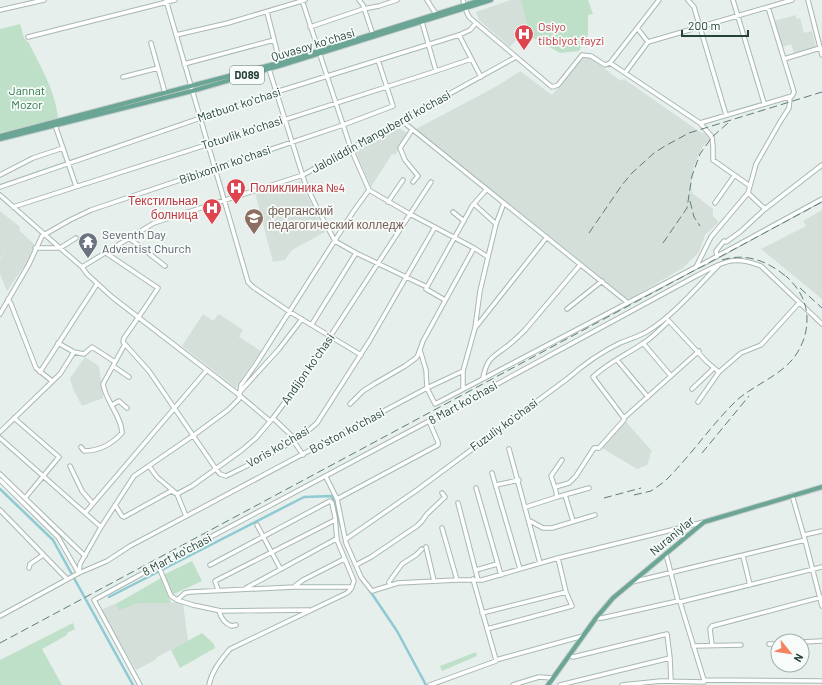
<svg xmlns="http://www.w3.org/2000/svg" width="822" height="685" viewBox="0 0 822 685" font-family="Barlow,sans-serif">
<rect width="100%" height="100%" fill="#e6efeb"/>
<!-- built -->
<path fill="#d4dfda" d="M511 0H521L530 38 516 40 510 47 479 20 476 12Z
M796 15 797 19 800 18 804 33 812 31 816 47 794 53 791 44 782 47 774 21Z
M582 57 590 58 621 81 624 79 700 132 706 134 710 139 703 146 694 166 691 186 692 193 713 209V216L719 222 705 235 699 252 683 268 631 298H627L416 129 499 85 520 71 552 95Z
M397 127 409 134 395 155 392 154 371 187 355 150Z
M300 181 325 232 292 250 285 260 273 262 255 193 279 186 281 191Z
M822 210V299L761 249 806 226 803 221Z
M0 211 20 227 19 230 34 244 29 259 7 291 0 274V260L9 246 0 259Z
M203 314 213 321 219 314 243 330 239 337 261 351 236 388 182 346Z
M85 357 99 366 103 398 82 406 73 389 70 378Z
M625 421 652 451 650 454V458L647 465 637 469 602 448Z
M135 595 139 602 183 603 188 641 157 657 155 660 136 670 102 612 103 609Z"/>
<!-- green -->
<path fill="#bfe0c8" d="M521 0H588L593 14 588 15V35L579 51 560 53 533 38H530Z
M20 24 24 38 29 43C41 68 55 90 58 118L0 133V29Z
M192 561 202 581 172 595 163 575Z
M161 578 171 603H138L119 610 116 604Z
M73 623 75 629 67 633V635L42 649 62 685H0V660Z
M202 633 214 644 215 648 180 668 171 650Z
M476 652 477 656 442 671 440 666Z"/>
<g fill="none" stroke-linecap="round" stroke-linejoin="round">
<!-- canal -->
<path stroke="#8ec9d4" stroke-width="2.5" d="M0 489 53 540 133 685
M368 588 397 631 426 685
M109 597 304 497 332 496 341 527"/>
<!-- minor casing -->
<g stroke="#a8b8b2" stroke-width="5.5">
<path id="minor" d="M166 0 248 282 253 287 290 312 361 355
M302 0 351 149 369 190 410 214 474 248 488 257
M359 0 363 5 373 35
M427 0 436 14
M463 0C465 7 466 13 470 18L552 87 558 85 582 55 591 56 605 65 610 63 659 0
M688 0 694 7 726 115
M733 0 764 103
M808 0 822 55
M0 10 44 0
M267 12 280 63
M422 22 436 71
M310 27 363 9 379 6 397 0
M637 28 648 42
M176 35 228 23 305 0
M459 35 481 77
M28 37 175 0
M648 42 792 0
M151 43 165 93
M784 59 820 48
M610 63 700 123 792 96 794 92 768 7
M184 64 274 40
M269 69 305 183 318 210 335 241 356 253 427 287 472 206 486 190
M625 73 648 42
M123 77 158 68
M402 121 627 302
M700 123 712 137 713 147V160L750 186
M55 125 76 186
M412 130 400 148 405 160 418 176 413 182
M0 175 33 158 63 148
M0 187 276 92 459 35 470 30 476 23
M748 193 765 209
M0 195 60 248 76 238
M388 202 403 180
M715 203 734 176
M474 204 496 224
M13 207 436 71 471 59
M453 212 464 221
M129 238 165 266
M35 248H60L82 267 87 274 112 297 238 394 270 421
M106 253 158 288C147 305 136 321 124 338L123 342 149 371 216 469 220 474 226 476C254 462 295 444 317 423L370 340 435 227
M717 256 716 251 724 241 726 242 740 232 765 209 822 165
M82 267 154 223 303 175 516 57
M696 267 711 237 748 193 756 164 780 122 789 108 790 97
M427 287 426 289 445 300
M8 299 11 304 36 368 52 381
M567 309 602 281
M0 314 29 264 42 236 70 220 91 210 343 125 393 106 378 60
M668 320 707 362 719 372
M669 321C661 328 654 336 645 342 628 354 608 362 593 377L624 418 699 351
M312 324 356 253
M475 328 547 237
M58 343 74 352 84 354 92 347 115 362
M643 343 671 376
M420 350 426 370 427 388 435 404 696 267 701 265 822 199
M617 360 648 397
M113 366 129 377
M463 371V388
M40 372 97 284
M483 378C487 358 492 358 506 347 513 342 519 336 525 330L580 265
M692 389 714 368
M239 393 279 349 302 319
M698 402 719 372 741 353 761 345 799 303
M350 404 363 391 374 384 405 366 416 358 418 355 423 341 474 248
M112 405 119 401 127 408
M14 418 59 457 25 498
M273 418 295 439
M0 432 60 374 74 352
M0 438 85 513
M293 440 303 455
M81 447 84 451C99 451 111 445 122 433 122 417 105 400 103 384L125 344
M509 449 540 563
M70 466 82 491 93 504
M149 466 157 477 177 494 192 486 242 450 256 438 273 418 303 378 431 182
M492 473 520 569
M0 474 85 556
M326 477 337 499 346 543 361 577 372 591 398 583 457 580H482L558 558 704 522
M0 480 58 537 78 572
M496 485 519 480
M476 488 501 575
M555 488 551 476 562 460
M565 495 573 521
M792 495 805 540 822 606
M557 497 589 488
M337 499 438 445V442L429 421
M458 503 478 580
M115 505 122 516 124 517 171 491 177 494 186 516
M526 507 557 497 555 487 569 483 576 476 594 448H599L624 420V418
M0 510 67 579
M530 521 543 528H552L595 515
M257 525 280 568
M101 527 85 513 207 370
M442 528 457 580
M804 535 822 531
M346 539 417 490 567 379C583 365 601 352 620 343 630 339 640 336 648 331 675 314 696 288 718 266
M426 547 434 581
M666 554 678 601 680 602 704 680
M743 556 750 585
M158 565 171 596 177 600 193 605 221 611 309 610
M356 565 371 557 417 526 422 521 427 514 445 497 442 493
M29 568 30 564 43 555
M476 570 497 564
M79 573 80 564 101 527 134 476 194 435 228 410 239 399 241 385 256 364 353 212 369 190
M473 579 496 660
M632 582 805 540
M390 585 389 582 402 564 416 555 422 549
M295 586 303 580 344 559
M246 588 336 539
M218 590 215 581 335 520
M177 600 185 593 190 592 294 587H352
M680 602 822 567
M219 611C221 618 225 624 232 626L236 625
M482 613 566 592
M0 616 79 573 107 561 130 546 427 388 463 371 475 328 480 291 488 257 496 224 504 203
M596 618H602L678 601
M487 629 572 606 566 592 558 558
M802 642 822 641
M769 644H778
M712 645 710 629 712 626 822 597
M693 646 741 645
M670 658 671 681
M140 685 94 600 158 565 429 421 696 276C722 263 732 254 761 266L822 324
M209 685C212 670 221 660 230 649L347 593 351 589 354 581 337 540 335 517 332 503 330 501 210 565
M430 685 496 661V660L583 636
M513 685 539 677 553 678
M560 685 670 658 667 634 573 657 569 655
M622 685 661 681 704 682V680L822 681"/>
</g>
<!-- major casing -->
<g stroke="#c2cac8" stroke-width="6">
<path id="major" d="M0 136 290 60 481 0
M0 139 192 91 282 65 491 0
M548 685 596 618 613 598 704 522 822 487"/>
</g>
<!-- minor -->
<use href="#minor" stroke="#fff" stroke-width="3.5"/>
<!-- major -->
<use href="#major" stroke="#6aa596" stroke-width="4"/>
<!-- rail -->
<path stroke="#5f7d75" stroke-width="1" stroke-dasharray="8 4" stroke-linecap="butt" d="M690 201 694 217 700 226
M589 233 622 185 632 173 654 153 665 146 689 133 822 92
M663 243 687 208 692 176 700 154 712 137 728 123
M722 260C747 252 770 262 789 279
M800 288 822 308
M702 453 749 396
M634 495 651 491 664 482C690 457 711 425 737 400 752 387 770 380 785 367 806 349 814 317 800 293 796 286 791 281 786 276
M604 498 641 488
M0 643 822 202"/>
</g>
<!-- icons -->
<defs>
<g id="hospital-pin" transform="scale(1)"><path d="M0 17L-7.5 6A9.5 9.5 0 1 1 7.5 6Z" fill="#e0444e" stroke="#f7fbf9"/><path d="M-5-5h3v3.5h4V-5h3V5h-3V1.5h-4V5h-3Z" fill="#fff"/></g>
<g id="university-pin" transform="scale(1)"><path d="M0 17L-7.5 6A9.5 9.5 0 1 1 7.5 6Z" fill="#8d6e63" stroke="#f7fbf9"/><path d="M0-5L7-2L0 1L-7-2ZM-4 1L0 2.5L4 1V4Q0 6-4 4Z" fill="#fff"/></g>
<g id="temple-pin" transform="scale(1)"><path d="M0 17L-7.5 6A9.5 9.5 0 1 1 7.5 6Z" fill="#6b7280" stroke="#f7fbf9"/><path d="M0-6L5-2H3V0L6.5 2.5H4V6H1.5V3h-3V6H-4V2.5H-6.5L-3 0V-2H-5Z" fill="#fff"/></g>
</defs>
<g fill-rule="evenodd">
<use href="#hospital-pin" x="524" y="34"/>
<use href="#hospital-pin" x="236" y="188"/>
<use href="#hospital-pin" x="212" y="208"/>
<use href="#university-pin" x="254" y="218"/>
<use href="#temple-pin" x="88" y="242"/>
</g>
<g text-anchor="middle" stroke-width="3.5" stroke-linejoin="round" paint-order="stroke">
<!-- shield labels -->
<rect fill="#f7fbf9" stroke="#637a73" stroke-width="1" x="230" y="66" width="34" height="18" rx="3"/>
<g font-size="11" font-weight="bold" fill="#24423a">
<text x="247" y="79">D089</text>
</g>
<!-- health labels -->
<g font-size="12" fill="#be3a42" stroke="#f7fbf9" text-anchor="start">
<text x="538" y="31">Osiyo<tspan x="538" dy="14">tibbiyot fayzi</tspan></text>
<text x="250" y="192">Поликлиника №4</text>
<text x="198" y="205" text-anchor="end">Текстильная<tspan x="198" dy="14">болница</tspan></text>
</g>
<!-- street labels -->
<g font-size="12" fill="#24423a" stroke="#f7fbf9">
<text transform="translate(313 45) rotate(-17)" y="4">Quvasoy koʻchasi</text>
<text transform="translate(239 105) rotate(-18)" y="4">Matbuot koʻchasi</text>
<text transform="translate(381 132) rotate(-29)" y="4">Jaloliddin Manguberdi ko'chasi</text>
<text transform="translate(242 133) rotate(-18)" y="4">Totuvlik koʻchasi</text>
<text transform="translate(225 165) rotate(-19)" y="4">Bibixonim koʻchasi</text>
<text transform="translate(308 369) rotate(-55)" y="4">Andijon koʻchasi</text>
<text transform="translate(463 403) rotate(-29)" y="4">8 Mart koʻchasi</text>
<text transform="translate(504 425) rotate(-36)" y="4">Fuzuliy koʻchasi</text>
<text transform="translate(347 431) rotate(-28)" y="4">Boʻston koʻchasi</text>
<text transform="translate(278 447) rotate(-30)" y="4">Voris koʻchasi</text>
<text transform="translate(672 536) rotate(-40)" y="4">Nuraniylar</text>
<text transform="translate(177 555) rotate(-28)" y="4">8 Mart koʻchasi</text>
</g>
<!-- park labels -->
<g font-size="12" fill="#2d7a4b" stroke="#f7fbf9">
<text x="27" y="95">Jannat<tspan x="27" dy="14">Mozor</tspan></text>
</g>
<!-- education labels -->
<g font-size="12" fill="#785e54" stroke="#f7fbf9" text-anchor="start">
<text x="268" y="215">ферганский<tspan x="268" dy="14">педагогический колледж</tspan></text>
</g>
<!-- worship labels -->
<g font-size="12" fill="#5b616d" stroke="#f7fbf9" text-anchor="start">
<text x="102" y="239">Seventh Day<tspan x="102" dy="14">Adventist Church</tspan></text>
</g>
</g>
<!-- north arrow -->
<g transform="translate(790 653) rotate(120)"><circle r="19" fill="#f7fbf9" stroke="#a3b1ad"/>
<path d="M0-3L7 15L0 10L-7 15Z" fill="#f4845f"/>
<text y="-6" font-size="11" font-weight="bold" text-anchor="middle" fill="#24423a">N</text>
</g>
<!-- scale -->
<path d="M682 30v6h66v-6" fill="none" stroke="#24423a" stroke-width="2"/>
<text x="688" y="30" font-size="12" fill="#24423a" stroke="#f7fbf9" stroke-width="3" paint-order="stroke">200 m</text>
</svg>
